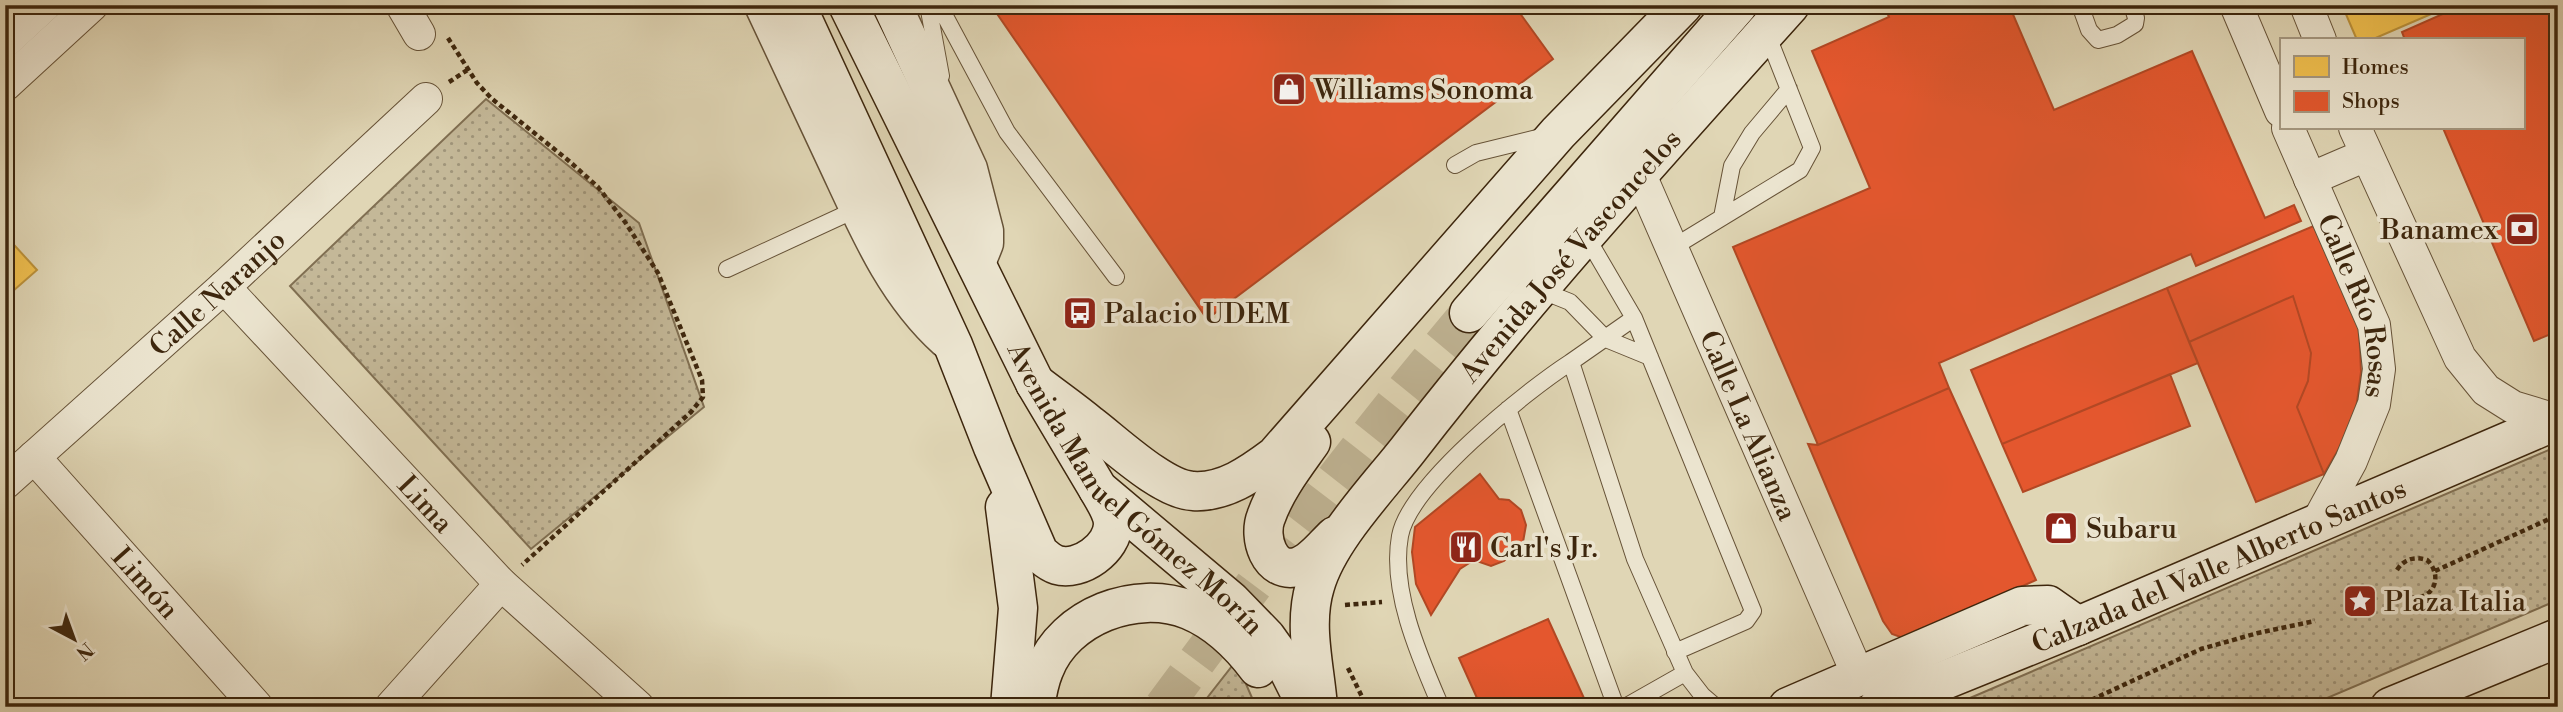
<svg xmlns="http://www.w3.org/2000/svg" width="2563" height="712" viewBox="0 0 2563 712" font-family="'Libre Bodoni',serif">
<defs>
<pattern id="park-dots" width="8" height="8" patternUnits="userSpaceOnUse" patternTransform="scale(1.75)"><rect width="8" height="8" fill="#c4b898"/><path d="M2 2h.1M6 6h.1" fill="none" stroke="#a0957a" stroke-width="1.8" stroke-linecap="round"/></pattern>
</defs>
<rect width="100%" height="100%" fill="#e0d6b5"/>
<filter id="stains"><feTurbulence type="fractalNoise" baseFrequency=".00286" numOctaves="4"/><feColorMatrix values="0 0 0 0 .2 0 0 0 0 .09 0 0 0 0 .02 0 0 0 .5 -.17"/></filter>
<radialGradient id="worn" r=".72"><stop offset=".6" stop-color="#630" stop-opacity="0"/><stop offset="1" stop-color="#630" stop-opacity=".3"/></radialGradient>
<!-- park -->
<path fill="url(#park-dots)" stroke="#806f52" stroke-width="2" d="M486 99 639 223 704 407 531 549 290 286Z
M2558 446V600L2306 707H1949Z
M1236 661 1256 707H1200Z"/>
<!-- homes -->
<path fill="#f2c14e" stroke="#bc923a" stroke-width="2" d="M2342 5H2452L2371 40H2357Z
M5 235 37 270 5 298Z"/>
<!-- shops -->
<path fill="#e4572e" stroke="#b24824" stroke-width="2" d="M991 5H1514L1553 59 1207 319Z
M1884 5H2009L2054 110 2192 51 2265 218 2294 205 2301 221 2196 266 2191 254 1939 363 1949 388 1818 445 1733 247 1870 188 1812 51 1889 17Z
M2463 5H2558V331L2534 341 2443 128H2523V40H2405L2402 32Z
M2316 225 2359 326 2361 372 2356 409 2341 445 2324 474 2297 407 2308 381 2311 353 2293 296 2189 342 2167 288Z
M2167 288 2198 363 2002 444 1971 370Z
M2293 296 2311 353 2308 381 2297 407 2324 474 2256 502 2189 342Z
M2170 374 2190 426 2023 492 2002 444Z
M1949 388 2036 580 1906 639 1892 634 1883 621 1808 444 1818 445Z
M1480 474 1499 499 1509 500 1521 510 1526 525 1523 542 1504 561 1491 566 1474 560 1460 569 1431 615 1416 584 1412 552 1415 527Z
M1548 619 1588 707H1481L1459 658Z"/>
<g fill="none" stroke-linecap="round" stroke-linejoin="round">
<!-- secondary-tunnel -->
<path stroke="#bfb393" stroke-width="38" stroke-dasharray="38 19" stroke-linecap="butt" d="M1163 707C1262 573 1362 440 1469 313"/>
<!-- service casing -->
<g stroke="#665237" stroke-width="18">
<path id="service" d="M928 5 941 76
M939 5 1007 132 1116 277
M2080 5 2089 30 2098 40 2117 35 2135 24 2136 18 2132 5
M1455 165 1476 153 1545 136
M1722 217 1732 166 1752 133 1789 89
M1586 236 1634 318 1753 611 1746 621 1675 652
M1672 248 1800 170 1812 148 1767 34
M727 269 859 208
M1540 290 1570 302 1606 339 1650 357
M1634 318 1571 362 1635 559 1685 673 1702 695 1716 707
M1508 409 1616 707
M1441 707C1420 658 1390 591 1400 536 1409 485 1526 391 1571 362
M1625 707 1685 673"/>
</g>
<!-- minor casing -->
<g stroke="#665237" stroke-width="34">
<g id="minor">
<path d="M402 5 419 34"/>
<path d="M2236 5 2281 111"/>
<path d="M2306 5 2320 40"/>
<path d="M5 42 45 5"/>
<path d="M5 85 92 5"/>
<path id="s1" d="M2288 128 2374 325 2379 369 2374 404 2351 461 2317 523"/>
<path d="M2355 128 2460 358 2486 390 2513 407 2556 420"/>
<path id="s2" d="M1640 175 1858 675"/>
<path d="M2310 179 2366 155"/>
<path id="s3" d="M224 287 501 584 638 707"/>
<path id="s4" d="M34 457 257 707"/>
<path id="s5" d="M5 483 224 287 426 99"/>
<path d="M391 707 501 584"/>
</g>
</g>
<!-- tertiary casing -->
<g stroke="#665237" stroke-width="41">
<path id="tertiary" d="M764 5C788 57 813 109 837 161 867 225 894 291 947 339
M892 5 968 169 984 231V243L976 263"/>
</g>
<!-- secondary casing -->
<g stroke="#3d260d" stroke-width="41">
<g id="secondary">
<path d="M796 5 953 345 993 447 1039 553C1045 558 1050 563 1057 565 1080 572 1113 548 1113 524 1113 512 1104 500 1098 489"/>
<path id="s6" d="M848 5 1035 383 1098 489 1231 601 1266 637 1286 665 1307 707"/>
<path d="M1469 313 1738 5"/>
<path d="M1035 383C1053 397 1072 410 1090 425 1114 443 1163 490 1193 491 1224 493 1251 474 1275 456L1558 133 1683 5"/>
<path d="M1311 442C1294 466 1276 489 1266 517 1258 537 1269 574 1297 567 1312 563 1324 546 1335 536"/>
<path d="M1005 507 1018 608 1010 707"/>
<path d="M1035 707C1037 694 1039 682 1044 670 1065 616 1136 589 1189 610 1218 622 1240 644 1258 668"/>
<path id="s7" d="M1318 707C1315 667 1303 625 1315 586 1328 540 1377 489 1407 451 1527 296 1659 151 1790 5"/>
<path d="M1788 707 2022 606 2048 605 2078 626"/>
<path id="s8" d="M1878 707 2078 626 2558 420"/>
<path d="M2390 707 2558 638"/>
</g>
</g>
<!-- path -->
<path stroke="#3d260d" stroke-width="4.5" stroke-dasharray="5 3.5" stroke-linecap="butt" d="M448 38 477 83 491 98 569 161 598 187 625 222 658 273 702 380 703 397 691 412 522 565
M449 82 469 69
M2397 570C2404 559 2414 556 2427 560 2446 578 2430 606 2405 595
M2435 571 2558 515
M1345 605 1382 602
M1348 668 1367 707
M2076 707 2201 649 2258 633 2315 621"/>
<!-- service -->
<use href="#service" stroke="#ebe4cf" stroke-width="16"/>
<!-- minor -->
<use href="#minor" stroke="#ebe4cf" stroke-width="32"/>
<!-- tertiary -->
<use href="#tertiary" stroke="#ebe4cf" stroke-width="38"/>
<!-- secondary -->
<use href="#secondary" stroke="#ebe4cf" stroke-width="38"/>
</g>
<!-- icons -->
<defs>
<g id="shop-square" transform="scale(1.75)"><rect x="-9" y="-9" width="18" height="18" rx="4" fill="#8f2418" stroke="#ebe4cf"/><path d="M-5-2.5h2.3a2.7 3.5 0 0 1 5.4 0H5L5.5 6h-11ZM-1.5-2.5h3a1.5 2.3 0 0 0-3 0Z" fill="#fff"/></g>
<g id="bank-square" transform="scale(1.75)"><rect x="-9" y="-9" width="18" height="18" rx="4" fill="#8f2418" stroke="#ebe4cf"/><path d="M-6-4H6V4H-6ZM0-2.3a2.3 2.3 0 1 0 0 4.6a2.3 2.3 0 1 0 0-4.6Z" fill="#fff"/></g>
<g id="bus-square" transform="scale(1.75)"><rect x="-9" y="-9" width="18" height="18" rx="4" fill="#8f2418" stroke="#ebe4cf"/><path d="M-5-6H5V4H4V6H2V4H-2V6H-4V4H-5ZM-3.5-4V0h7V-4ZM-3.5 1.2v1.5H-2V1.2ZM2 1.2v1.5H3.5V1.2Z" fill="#fff"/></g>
<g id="restaurant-square" transform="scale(1.75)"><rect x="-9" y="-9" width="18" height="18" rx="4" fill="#8f2418" stroke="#ebe4cf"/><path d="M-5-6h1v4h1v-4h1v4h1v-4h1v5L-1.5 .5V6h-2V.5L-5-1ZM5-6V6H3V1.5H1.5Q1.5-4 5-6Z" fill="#fff"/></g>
<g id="sight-square" transform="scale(1.75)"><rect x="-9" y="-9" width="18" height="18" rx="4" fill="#8f2418" stroke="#ebe4cf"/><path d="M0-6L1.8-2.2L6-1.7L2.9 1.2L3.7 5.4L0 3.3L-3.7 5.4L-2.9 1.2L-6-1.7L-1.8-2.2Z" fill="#fff"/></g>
</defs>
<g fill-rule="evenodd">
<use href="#shop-square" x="1289" y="89"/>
<use href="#bank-square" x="2522" y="229"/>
<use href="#bus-square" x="1080" y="313"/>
<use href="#shop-square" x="2061" y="528"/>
<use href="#restaurant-square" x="1466" y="547"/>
<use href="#sight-square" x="2360" y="601"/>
</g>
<g text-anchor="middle" stroke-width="7" stroke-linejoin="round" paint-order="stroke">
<!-- poi labels -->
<g font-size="28" fill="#3d260d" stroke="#ebe4cf" text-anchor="start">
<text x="1314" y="99">Williams Sonoma</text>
<text x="2498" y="239" text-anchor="end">Banamex</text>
<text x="1104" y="323">Palacio UDEM</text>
<text x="2086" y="538">Subaru</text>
<text x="1490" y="557">Carl's Jr.</text>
<text x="2384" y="611">Plaza Italia</text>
</g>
<!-- street labels -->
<g font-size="28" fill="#3d260d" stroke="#ebe4cf">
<text dy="10" stroke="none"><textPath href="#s7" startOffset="541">Avenida José Vasconcelos</textPath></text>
<text dy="10" stroke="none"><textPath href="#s5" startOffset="285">Calle Naranjo</textPath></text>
<text dy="10" stroke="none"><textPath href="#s1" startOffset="192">Calle Río Rosas</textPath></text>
<text dy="10" stroke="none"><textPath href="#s2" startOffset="273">Calle La Alianza</textPath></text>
<text dy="10" stroke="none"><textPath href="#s6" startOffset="569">Avenida Manuel Gómez Morín</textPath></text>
<text dy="10" stroke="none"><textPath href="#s3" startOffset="296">Lima</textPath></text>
<text dy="10" stroke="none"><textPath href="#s8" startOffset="369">Calzada del Valle Alberto Santos</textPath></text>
<text dy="10" stroke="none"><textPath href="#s4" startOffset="168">Limón</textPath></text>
</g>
</g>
<!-- margin -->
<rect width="2563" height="712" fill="none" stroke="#e0d6b5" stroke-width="28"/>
<rect x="7" y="7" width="2549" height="698" fill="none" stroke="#3d260d" stroke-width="3.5"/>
<rect x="14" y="14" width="2535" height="684" fill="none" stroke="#3d260d" stroke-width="2"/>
<!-- legend -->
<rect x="2280" y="38" width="245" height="91" fill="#ebe4cf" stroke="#a59881" stroke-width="2"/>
<rect x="2294" y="56" width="35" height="21" fill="#f2c14e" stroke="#a59881" stroke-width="2"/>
<text x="2342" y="74" font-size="21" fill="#3d260d">Homes</text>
<rect x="2294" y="91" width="35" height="21" fill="#e4572e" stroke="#a59881" stroke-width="2"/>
<text x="2342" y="108" font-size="21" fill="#3d260d">Shops</text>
<!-- north arrow -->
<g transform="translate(74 639) rotate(139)" stroke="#ebe4cf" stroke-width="5" paint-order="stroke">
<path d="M0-5L12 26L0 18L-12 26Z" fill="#3d260d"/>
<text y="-10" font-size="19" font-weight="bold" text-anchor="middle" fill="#3d260d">N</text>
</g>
<rect width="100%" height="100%" filter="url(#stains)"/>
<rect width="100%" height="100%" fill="url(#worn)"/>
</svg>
